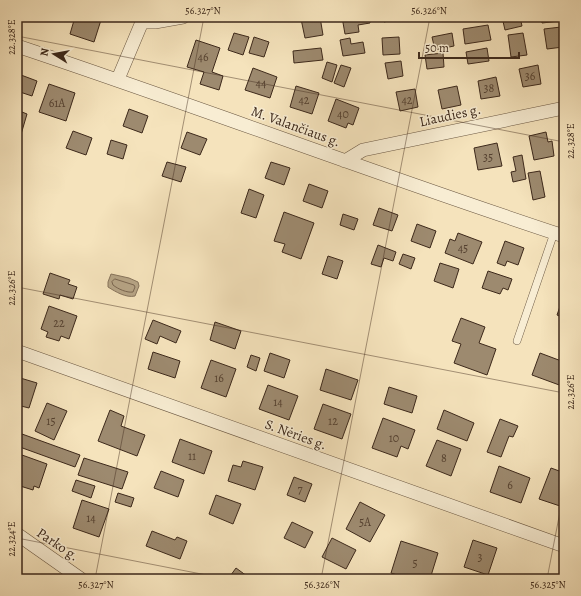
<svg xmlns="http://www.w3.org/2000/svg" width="581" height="596" viewBox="0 0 581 596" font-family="Alegreya,serif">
<rect width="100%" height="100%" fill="#f5e3bc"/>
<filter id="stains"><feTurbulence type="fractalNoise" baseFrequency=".005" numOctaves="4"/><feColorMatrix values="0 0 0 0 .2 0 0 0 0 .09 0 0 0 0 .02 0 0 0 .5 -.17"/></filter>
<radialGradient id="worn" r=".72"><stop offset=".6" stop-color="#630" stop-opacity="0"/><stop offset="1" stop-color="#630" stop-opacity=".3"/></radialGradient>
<!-- water -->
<path fill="#b6a485" stroke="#86735b" d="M111 274 129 278 138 282 139 286 135 296C126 298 116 292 108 287V282Z"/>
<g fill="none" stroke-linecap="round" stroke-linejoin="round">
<!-- shore -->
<path stroke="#7a6650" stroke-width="1" d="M115 279 134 285 135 287 133 292C127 293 118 289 113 285L112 282Z"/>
</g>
<!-- building -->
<path fill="#9d8a6f" stroke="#3d291b" d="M75 17H93L101 20 94 42 70 34Z
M314 17H320L323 35 305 38 301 19Z
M342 17H369L370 23 358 25 359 32 345 34Z
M383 17H402V18L384 22Z
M427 17H446V18L428 21Z
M502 17H520L522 26 505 30Z
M541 17H559V21L542 23Z
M488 25 491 40 465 44 463 29Z
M561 27 563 47 547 49 544 29Z
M234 33 249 37 243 55 228 50Z
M452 33 454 46 435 50 432 37Z
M523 33 527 55 511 57 508 35Z
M254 37 269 42 264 57 249 53Z
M399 37 400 54 383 55 382 38Z
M350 38 351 44 363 42 365 53 343 56 340 40Z
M196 40 220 48 212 72 223 76 219 90 200 84 204 72 187 67Z
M321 48 323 60 294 63 293 51Z
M487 48 489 61 468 64 466 52Z
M443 53 444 67 427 69 425 55Z
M401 61 403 76 388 79 385 63Z
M327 62 337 65 332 82 322 78Z
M341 65 351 68 344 87 334 83Z
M538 65 541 84 523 87 519 69Z
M564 65V84L561 66Z
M253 68 277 77 270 98 245 90Z
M21 75 37 81 32 96 17 91Z
M496 77 500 96 481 99 478 81Z
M49 84 75 93 66 121 39 112Z
M296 86 319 93 312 114 290 107Z
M457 86 461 105 442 109 438 90Z
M415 89 418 107 400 111 396 92Z
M336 99 359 108 353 125 348 123 346 128 328 121Z
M129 109 148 116 142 133 123 126Z
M17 110 27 114 17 148Z
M73 131 92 138 86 155 66 148Z
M187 132 207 139 200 155 181 148Z
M546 132 548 142 552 141 554 156 534 160 529 136Z
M111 140 127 145 123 159 107 154Z
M497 143 502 166 478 170 474 148Z
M522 155 526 179 513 182 511 172 516 171 513 157Z
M167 162 186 167 181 182 162 176Z
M271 162 290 168 284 185 265 178Z
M540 171 545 197 533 200 528 173Z
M309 184 328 191 322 208 303 201Z
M249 189 264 195 256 218 241 213Z
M379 208 398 215 392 231 373 225Z
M284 212 314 223 301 259 282 252 285 244 274 241Z
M343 214 358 219 354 230 340 225Z
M417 224 436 231 430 248 411 241Z
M458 233 482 242 473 264 445 253 450 239 455 241Z
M505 241 524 248 518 265 507 261 505 266 497 263Z
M378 245 396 252 393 261 384 258 381 267 371 264Z
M403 254 415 258 411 269 399 264Z
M328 256 343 261 337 279 322 274Z
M440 263 459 269 453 288 434 281Z
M488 271 512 279 508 290 503 288 500 294 482 288Z
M50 273 70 280 68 284 77 287 73 299 60 295 59 299 43 294Z
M563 298H564V318L557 315Z
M49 306 77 316 69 339 61 336 59 341 46 337 48 332 41 329Z
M461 318 485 327 479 343 496 349 487 375 454 363 461 344 452 341Z
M153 320 181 331 176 343 160 336 157 344 145 339Z
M215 322 241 331 235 349 210 340Z
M153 352 180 361 175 378 148 369Z
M270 353 290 360 284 378 264 371Z
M540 353 564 362V380L562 386 532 375Z
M251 355 260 358 256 371 247 367Z
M211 360 236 369 226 397 201 388Z
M326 369 358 380 351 400 320 390Z
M17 377 37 383 29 408 17 405Z
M268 385 298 396 289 420 259 409Z
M389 387 417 396 412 413 384 404Z
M47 403 67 411 54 440 35 431Z
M323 404 351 414 342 439 314 429Z
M110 410 124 416 121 426 145 435 137 456 98 441Z
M444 410 474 423 467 441 437 429Z
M383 418 415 430 408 449 401 446 397 457 372 448Z
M500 419 518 426 513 437 509 436 501 457 487 452Z
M22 434 80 455 75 467 17 446Z
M180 439 212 451 204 474 172 462Z
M437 440 461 449 451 476 426 466Z
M22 455 47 464 39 488 34 486 33 490 17 485V469Z
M84 458 128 472 122 489 78 475Z
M243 461 263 467 255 490 228 481 233 465 241 467Z
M499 466 530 478 521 503 490 492Z
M551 468 562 472 561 476 564 477V505L561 503 560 506 539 499Z
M161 471 184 480 178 497 154 488Z
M294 477 312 484 305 502 287 495Z
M76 480 95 486 91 498 72 491Z
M118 493 134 498 131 507 115 502Z
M216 495 241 504 233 524 209 514Z
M82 500 109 509 99 537 73 528Z
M360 502 385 515 370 542 346 529Z
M292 522 313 532 305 548 284 538Z
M152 531 175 540 177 537 187 541 180 559 146 546Z
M332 538 356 550 346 569 322 557Z
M473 540 497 548 488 575 464 567Z
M401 541 438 553 430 579H410L391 573Z
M236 568 251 579H228Z"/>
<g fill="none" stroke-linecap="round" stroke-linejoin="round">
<!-- service casing -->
<g stroke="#6b5843" stroke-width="8">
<path id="service" d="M517 341 554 233"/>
</g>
<!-- minor casing -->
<g stroke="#6b5843" stroke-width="14">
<path id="minor" d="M142 22H155L183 17
M17 46C200 107 381 176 564 236
M118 79 142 22 141 17
M345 161 363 150 564 108
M17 351 564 546
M17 534 81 579"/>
</g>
<!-- service -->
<use href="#service" stroke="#f8edd3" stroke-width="7"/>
<!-- minor -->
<use href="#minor" stroke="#f8edd3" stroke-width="13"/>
</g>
<!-- ticks -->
<path fill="none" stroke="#3d291b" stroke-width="1" stroke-opacity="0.45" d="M17 36 564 142M17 287 564 393M17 538 227 579M95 579 204 17M321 579 430 17M547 579 564 491"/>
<g text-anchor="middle" stroke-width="3" stroke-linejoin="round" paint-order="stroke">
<!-- number labels -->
<g font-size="12" fill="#554130">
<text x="203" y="61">46</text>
<text x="530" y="80">36</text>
<text x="261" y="87">44</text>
<text x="489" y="92">38</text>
<text x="304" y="104">42</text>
<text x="407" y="104">42</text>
<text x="57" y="107">61A</text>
<text x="343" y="118">40</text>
<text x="488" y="161">35</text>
<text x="463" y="252">45</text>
<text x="59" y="327">22</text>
<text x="219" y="382">16</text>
<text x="278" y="406">14</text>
<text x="51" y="425">15</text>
<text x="333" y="425">12</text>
<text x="394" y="442">10</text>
<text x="192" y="460">11</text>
<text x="444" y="462">8</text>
<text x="510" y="489">6</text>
<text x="300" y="493">7</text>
<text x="91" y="522">14</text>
<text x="365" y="526">5A</text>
<text x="480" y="561">3</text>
<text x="415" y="567">5</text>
</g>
<!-- street labels -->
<g font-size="14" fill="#3d291b" stroke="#f8edd3">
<text transform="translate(450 115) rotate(-12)" y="5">Liaudies g.</text>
<text transform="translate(296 126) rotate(20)" y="5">M. Valančiaus g.</text>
<text transform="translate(296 434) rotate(20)" y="5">S. Nėries g.</text>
<text transform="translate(58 544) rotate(34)" y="5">Parko g.</text>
</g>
</g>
<!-- margin -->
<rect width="581" height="596" fill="none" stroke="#f5e3bc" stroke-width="44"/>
<!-- north arrow -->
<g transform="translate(54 54) rotate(281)" stroke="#f8edd3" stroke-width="3" paint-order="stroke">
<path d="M0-3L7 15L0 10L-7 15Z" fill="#3d291b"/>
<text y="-6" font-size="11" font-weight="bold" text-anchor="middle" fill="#3d291b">N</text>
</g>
<!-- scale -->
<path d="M419 52v6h100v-6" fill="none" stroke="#3d291b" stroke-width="2"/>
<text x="425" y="52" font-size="12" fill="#3d291b" stroke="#f8edd3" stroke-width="3" paint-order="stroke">50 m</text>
<rect x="22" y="22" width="537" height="552" fill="none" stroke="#3d291b" stroke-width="1.5"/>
<g font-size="10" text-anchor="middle" fill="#3d291b">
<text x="203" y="14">56.327°N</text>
<text x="429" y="14">56.326°N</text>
<text transform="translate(11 37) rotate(-90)" y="4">22.328°E</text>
<text transform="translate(570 141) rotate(-90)" y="4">22.328°E</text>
<text transform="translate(11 288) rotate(-90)" y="4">22.326°E</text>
<text transform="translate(570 392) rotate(-90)" y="4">22.326°E</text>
<text transform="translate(11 539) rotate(-90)" y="4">22.324°E</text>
<text x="96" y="588">56.327°N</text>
<text x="322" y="588">56.326°N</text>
<text x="548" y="588">56.325°N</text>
</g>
<rect width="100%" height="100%" filter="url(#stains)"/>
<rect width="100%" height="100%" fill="url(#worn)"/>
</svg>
